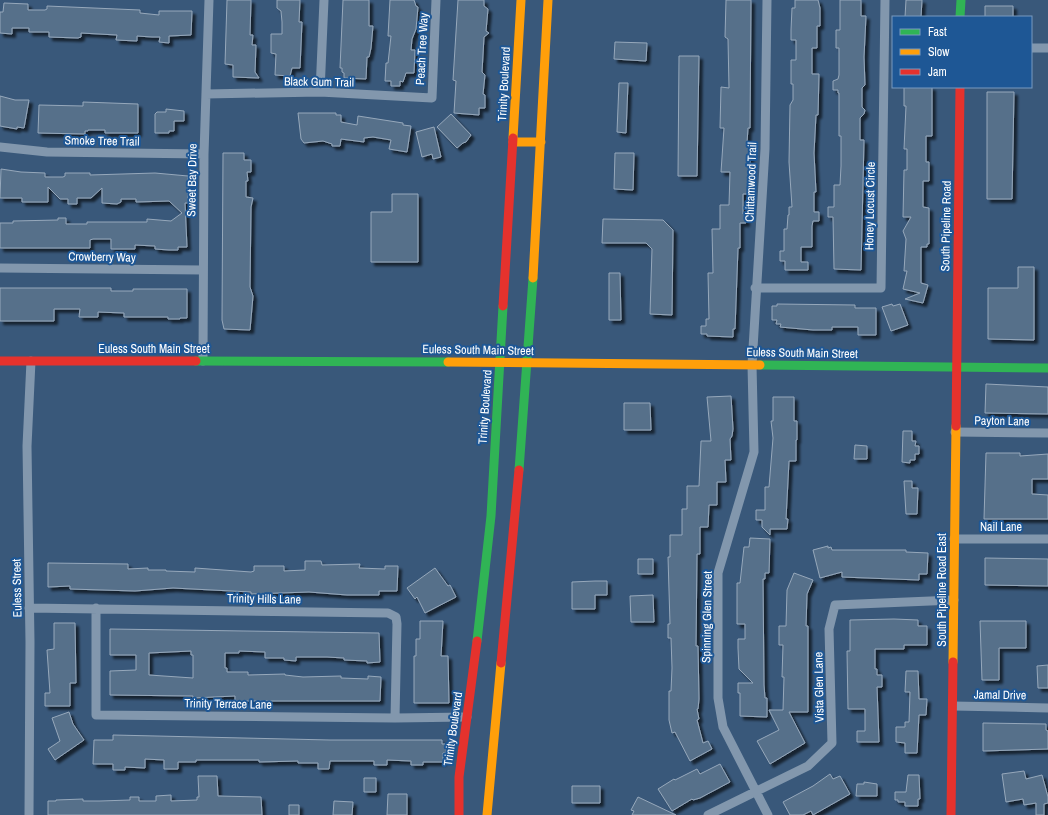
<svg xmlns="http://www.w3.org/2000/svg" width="1048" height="815" viewBox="0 0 1048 815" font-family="'Archivo Narrow',sans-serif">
<defs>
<filter id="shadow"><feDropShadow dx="3.5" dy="3.5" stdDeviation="1" flood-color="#0009"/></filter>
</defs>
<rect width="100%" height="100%" fill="#39587a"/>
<!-- building -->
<path fill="#57708a" stroke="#96a8bb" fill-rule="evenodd" filter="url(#shadow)" d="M227 0H251L250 35H253L252 45H256L255 72 259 78 233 77V65L225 64Z
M277 0H300L299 22H302L300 68H292L290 76 275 75 276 54 271 53V34H282V22L281 11 277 8Z
M343 0H369V26H373L371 48 369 57H367L366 79 344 78V73L342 72V68H340Z
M390 0H414L416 6 418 7 416 29 412 39 411 50H415L414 73H406L403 82 400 81V86H391V81H385L386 63H388L391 36H388Z
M458 0H484V6L488 9 486 31 489 33 484 37 482 72 485 75 483 94 485 95V108H479V115L454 113 456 81 453 80Z
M726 0H751L750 128H748L747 143 750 144V189L749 194H743V214H746V223H740V248H738L735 329H733V337L707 336V334H701V326H706V319H709L708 273H713L712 229H720V205H729L730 172H721L724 128H720L721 87 729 88 728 39 725 37Z
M795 0H818L820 8V26H817V48H812V74H819L818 115H816L814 153 816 192H814V212H819V221H813L812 226V247H801V262H808V270H785V261H780V251H784V229H787L788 215H789V207H792L789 162 790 105 793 100V84H791V60H796V40H791V30L792 8H795Z
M840 0H861V16H866L864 57 865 85 862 88V107L865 110 864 114 860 118V140H864L861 270 834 269 833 217H828V207H834V185H840L841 166V136H839V93H838V90H833V81L838 79 839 75V48H836V30H840Z
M906 0H922L921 17H905Z
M4 3 28 4V10H45L47 9V6L140 10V13L159 15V11H192L191 35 169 36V43L159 42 160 37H152L137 36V41L116 40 117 35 81 33V37L78 38 49 37V32H29V28H12V34L0 33V12H3Z
M985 6H1013V17H985Z
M615 42 647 43 646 61 614 59Z
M679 56H699L697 176H678Z
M619 83H628L626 133 617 132Z
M904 87H932V136H926V162H929V181H923V207L929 208V244H927V247H921V283L928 285 923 303 905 299 920 293 903 289 907 271H904L906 239 903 231 911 217H903L904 170H907V149H904L906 106H904Z
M987 92H1014L1012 199H987Z
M0 96 15 100H29L24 128 17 127V129L0 126Z
M83 102 138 104V133H105V130H88V131H85V134L38 133 39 105 83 106Z
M166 109 184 111V121H174V131H169V133H155V114L157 112H166Z
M298 113H336V115H341V122L357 125 358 116 403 123V125L411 126 407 152 389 149 391 140 373 137 364 138V142L341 139 340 146H332V144L323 141 304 143 301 139Z
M451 114 471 135 466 142 463 143 457 148 437 127Z
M434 127 441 157 433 159 432 154 422 157 416 132Z
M223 153H244V160H251V172H247L248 181H246V197L253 198 251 207 250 287 253 296 250 330 224 329 222 320Z
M615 153H634L633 190 614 189Z
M1 169 21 172 45 173V177H63L65 176V173H90V175L155 173 188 176V203H185L187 247H178V250H169L155 249V246L135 245V249H111V239H93L90 240V248H0V223H13V221L58 220V218H66V224H87V222H147V219L171 221 182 213 169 201 136 202V199H121V202L117 204 102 203V188L91 198H77V204H68V199H60L48 187V202H22V198H0Z
M392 194H418V262H371V212H392Z
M603 219 663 220 673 230 672 315 650 314 652 249 646 243H602Z
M1018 267H1034V340L988 339V288H1018Z
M609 273H620L621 320H609Z
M0 288H111V291H133V289H187V318H180V319H168V317H124V313L98 312V317H79L80 309H54V321H0Z
M777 304 855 305V308H876V335H858V327H832V330H813L780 327 781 324H776L777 320H772V306H777Z
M892 304 893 306 900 304 908 325 891 331 882 307Z
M986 384 1048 387V414L985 413Z
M731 396 733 429 732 436 730 439 731 460H725L726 482H717V505H709L708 527H700V554H697L696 646H698L699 699 698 709H697L699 719 697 720 703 743 708 741 712 749 690 761 675 732 672 733 669 720V691H671L672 668 671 638H668V624H670L668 557H670V535H682V509H687V486H699L701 441H711L707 397Z
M773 397H794V421H797V440H796V461H789L786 519H788L787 529H770V535L762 527V520H756V510H765V487H769L773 438 771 421H773Z
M624 403H650L651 430H624Z
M903 431H912V441H916L915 446H919V454H915V460H910V463L902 462Z
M855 445 867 446V459H854Z
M986 453H1020V456L1048 454V479H1032V494L1048 495V519H984Z
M904 481H912V488H918L917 514H906Z
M750 538 770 539 769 573H765V579H763L764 685 765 698H767V717L740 716V693H738V683H753L739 669 738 648V639H745V624H737V583H740L744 547H749Z
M828 546V548L831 547 832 550H906V552L928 553 927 574H919V580L842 577V572L820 578 813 550Z
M985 558 1048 559V586L985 585Z
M638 559H653V574H638Z
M305 561H321L322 565 360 564 359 568 385 569V566H398L397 591H379V595H347L309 592 251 594V592L173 588 135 591 70 589V586L48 587V563L128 564V569L148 568V570H166V571L195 572V568L251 572 254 571V566H284V571L305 570Z
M435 568 448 586 450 585 456 597 425 613 417 597 415 599 407 588Z
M794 573 813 580 807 594 806 626H808V712H789L805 743 770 764 757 741 779 730 769 710H783L784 677H782L783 645H779V626H786L787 590Z
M595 581H607V595H595V609H572V582Z
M653 595 654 622H631L630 596Z
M894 619 918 620V626H927V645H904V649H875V669H877V675H882V687H877L879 742H857V731H865V709H848L847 651H850V620Z
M420 621H443L441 656H448L449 703H414V656H416V639H420Z
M980 621H1026V648H999V680H982Z
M54 623H75L76 683H70V706H45V693H50L47 650 54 649Z
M110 629 379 633 380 662 367 663V661L344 660V658L327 657H296V661L284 660V658H265V652L239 651V653H225V668H227V672H248V675L285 674V675L303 677 341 676V678L368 679V676L381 677 380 701H235V696L193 698V696L110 695V671L136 670V655H110ZM191 651V655H193V678L149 675V653Z
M1048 665V688H1038L1037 666Z
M906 671H918L919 699H927L926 715H919L917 753H905V743L896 742V727H905V722H909L910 692H905Z
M69 712 73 724 84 740 55 760 48 749 60 741 52 718Z
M983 723 1046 724V730L1048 731V749L983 751Z
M113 735 330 740H442V744H446V753H443V762H423V765H411V761L387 760V765H374V761H330L329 769H318V763H298V761L259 762V760H196V762H178V769H164V760L145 759V768L125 767V770H113V764H93L94 740H113Z
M720 764 730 782 700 798 693 800 692 799 672 811 658 789 674 779 675 780 697 769 700 774Z
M1024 771 1026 779 1042 775 1048 797V803L1044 804V815H1036V803L1024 805 1023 799 1006 802 1002 774Z
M830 774 833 779 840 776 850 794 813 815 811 811 803 815H790L783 802 813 786Z
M908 775H919L920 799H918V806H905V802H898V800H895V792H906Z
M198 776H217L218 796 261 797 262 815H48V801H56V800L83 799V801H100L130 800V797H139V801H156V796L171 795V801L197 800V797H199Z
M364 778H376V792H364Z
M864 782 877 784V796H856L857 784H864Z
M572 786H600V803H572Z
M388 794H407V815H387Z
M638 797 676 815H632L634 811 631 810Z
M334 801 353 802 352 815H333Z
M289 805H299V815H289Z"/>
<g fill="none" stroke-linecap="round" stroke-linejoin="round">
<!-- street -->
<path stroke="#8297ad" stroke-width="9" d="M767 0 765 149 752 365 754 452 718 573V698L723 727 768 815
M1031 48H1048
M320 92 324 0
M206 94 320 92 432 98 436 0
M0 147 47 152 204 154
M0 268 203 270
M755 288H881L885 0
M203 361 204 154 209 0
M955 432 1048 433
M954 539H1048
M29 608 388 613 396 617 397 624 395 718
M96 608V715L395 718 467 717
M953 706 1048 708
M29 815 30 642 27 446 31 361
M708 815 808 766 832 743 829 629 835 605 954 600"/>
<!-- fast -->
<path stroke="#30b455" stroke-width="9" d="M960 17 961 0
M196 361 448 362
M760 365 1048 368
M519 470 533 278
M477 641 491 516 503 306"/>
<!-- slow -->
<path stroke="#ff9f0a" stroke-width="9" d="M513 138 521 0
M513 142H541
M533 278 548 0
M448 362 760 365
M953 662 956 426
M487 815 501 663"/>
<!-- jam -->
<path stroke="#e5322d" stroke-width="9" d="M503 306 513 138
M0 361H196
M956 426 960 87
M501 663 519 470
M459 815V777L477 641
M951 815 953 662"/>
</g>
<g text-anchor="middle" stroke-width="4" stroke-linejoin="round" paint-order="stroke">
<!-- street labels -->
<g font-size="12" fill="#fff" stroke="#1e5795">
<text transform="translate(422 49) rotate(-87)" y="4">Peach Tree Way</text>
<text transform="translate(319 82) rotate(1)" y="4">Black Gum Trail</text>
<text transform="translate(504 84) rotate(-87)" y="4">Trinity Boulevard</text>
<text transform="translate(102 141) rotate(1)" y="4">Smoke Tree Trail</text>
<text transform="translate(192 180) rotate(-89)" y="4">Sweet Bay Drive</text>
<text transform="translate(751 182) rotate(-88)" y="4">Chittamwood Trail</text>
<text transform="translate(870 206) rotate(-89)" y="4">Honey Locust Circle</text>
<text transform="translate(946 226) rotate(-89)" y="4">South Pipeline Road</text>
<text transform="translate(102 257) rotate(1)" y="4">Crowberry Way</text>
<text x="154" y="353">Euless South Main Street</text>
<text transform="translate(478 350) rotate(1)" y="4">Euless South Main Street</text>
<text transform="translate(802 353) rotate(1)" y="4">Euless South Main Street</text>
<text transform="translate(485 407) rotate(-86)" y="4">Trinity Boulevard</text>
<text transform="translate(1002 421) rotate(1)" y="4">Payton Lane</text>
<text x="1001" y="531">Nail Lane</text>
<text transform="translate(17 588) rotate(-91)" y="4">Euless Street</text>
<text transform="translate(942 590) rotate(-90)" y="4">South Pipeline Road East</text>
<text transform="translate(264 599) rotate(1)" y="4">Trinity Hills Lane</text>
<text transform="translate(707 617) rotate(-89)" y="4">Spinning Glen Street</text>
<text transform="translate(819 687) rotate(-91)" y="4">Vista Glen Lane</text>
<text transform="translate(1000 695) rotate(1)" y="4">Jamal Drive</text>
<text transform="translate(228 704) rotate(1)" y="4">Trinity Terrace Lane</text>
<text transform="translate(453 729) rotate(-82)" y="4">Trinity Boulevard</text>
</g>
</g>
<!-- legend -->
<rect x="892" y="16" width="140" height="72" fill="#1e5795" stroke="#789abf"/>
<rect x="900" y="29" width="20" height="6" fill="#30b455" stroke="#789abf"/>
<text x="928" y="36" font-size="12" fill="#ffffff">Fast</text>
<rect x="900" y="49" width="20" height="6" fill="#ff9f0a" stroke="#789abf"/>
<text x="928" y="56" font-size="12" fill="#ffffff">Slow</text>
<rect x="900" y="69" width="20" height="6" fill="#e5322d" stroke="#789abf"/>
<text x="928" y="76" font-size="12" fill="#ffffff">Jam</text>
</svg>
